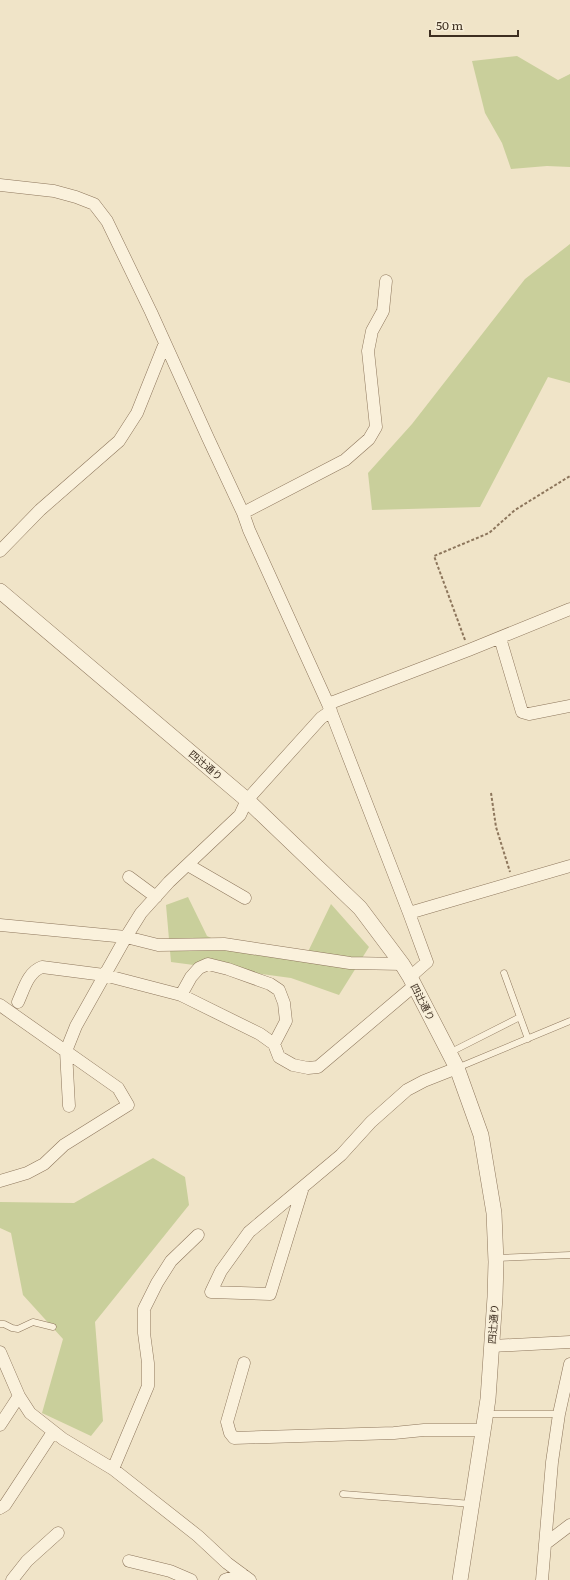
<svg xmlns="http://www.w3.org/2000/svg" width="570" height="1580" viewBox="0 0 570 1580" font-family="Literata,'Noto Sans JP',serif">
<rect width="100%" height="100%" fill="#f0e4c8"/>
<!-- green -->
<path fill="#c9cf9b" d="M517 56 558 80 570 74V167L547 166 511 169 502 143 485 113 472 61Z
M570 244V383L548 377 480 507 372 510 368 473 412 424 525 279Z
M188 897 207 936 241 952 304 960 331 904 369 947 339 995 291 978 171 962 166 905Z
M153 1158 185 1177 189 1205 95 1322 103 1421 91 1436 42 1413 63 1339 23 1295 11 1233 0 1228V1202L74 1203Z"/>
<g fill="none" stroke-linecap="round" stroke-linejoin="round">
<!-- service casing -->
<g stroke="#8d765c" stroke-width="7">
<path id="service" d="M504 973 528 1039
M449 1053 520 1017
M457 1068 570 1021
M496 1258 570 1255
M0 1324H4L12 1328 18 1329 33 1322 53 1327
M486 1414H559
M343 1494 472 1504"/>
</g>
<!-- minor casing -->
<g stroke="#8d765c" stroke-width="13">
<path id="minor" d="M0 185 54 191 76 197 94 204 107 221 151 312 208 438 243 513 249 530 328 704 409 913 427 962 410 977
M243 513 345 460 369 439 376 427 368 351 372 331 383 311 386 281
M0 551 40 510 119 441 137 413 165 343
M500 638 522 712 529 714 570 706
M328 704 469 650 570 609
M188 865 245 898
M129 877 156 897
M409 913 570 866
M0 925 126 937 158 945 224 944 350 963 402 964
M181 995 191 977 199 968 208 964 228 969 270 984 279 990 284 1003 286 1021 274 1044
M18 1002C24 989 28 972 42 967L104 975 181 995 260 1034 274 1044 279 1057 293 1065 308 1068 318 1067 415 985
M0 1005 118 1088 128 1105 64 1145 44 1164 27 1173 0 1181
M69 1106 66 1051 76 1026 126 937 141 913 169 882 240 815 247 800 321 718 331 711
M303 1187 270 1294 211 1292 221 1271 249 1232 341 1155 371 1122 407 1090 424 1081 457 1068
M492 1346 570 1342
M0 1352 19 1396 30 1413 63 1439 113 1469 198 1536 227 1563 250 1580
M244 1363 227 1422 230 1433 234 1438 394 1433 424 1430H483
M0 1425 19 1396
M113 1469 148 1386V1363L144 1333V1309L157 1283 171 1261 198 1235
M0 1508 5 1505 53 1432
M545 1544 570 1525
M129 1561 170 1571 191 1580
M12 1580 27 1561 58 1533
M225 1580 242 1574
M542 1580 552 1462 559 1414 570 1364"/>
</g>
<!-- tertiary casing -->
<g stroke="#8d765c" stroke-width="16">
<path id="tertiary" d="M0 591 247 800 360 908 402 964 410 977 457 1068 481 1135 494 1213 496 1262 495 1297 488 1399 460 1580"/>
</g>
<!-- path -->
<path stroke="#8d765c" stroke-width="2" stroke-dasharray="3 2" stroke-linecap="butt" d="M465 640 434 556 489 533 515 510 570 476
M491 793 496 827 510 872"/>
<!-- service -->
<use href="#service" stroke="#faf1dc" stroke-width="6"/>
<!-- minor -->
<use href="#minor" stroke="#faf1dc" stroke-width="12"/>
<!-- tertiary -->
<use href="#tertiary" stroke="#faf1dc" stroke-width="15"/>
</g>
<g text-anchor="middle" stroke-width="3" stroke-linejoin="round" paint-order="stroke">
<!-- street labels -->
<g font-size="10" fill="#3d2e20" stroke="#f7eed8">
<text transform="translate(206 765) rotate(40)" y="4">四辻通り</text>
<text transform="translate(423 1002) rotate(63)" y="4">四辻通り</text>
<text transform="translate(493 1324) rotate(-86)" y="4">四辻通り</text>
</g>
</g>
<!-- scale -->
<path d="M430 30v6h88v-6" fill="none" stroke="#3d2e20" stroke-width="2"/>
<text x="436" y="30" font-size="12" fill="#3d2e20" stroke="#f7eed8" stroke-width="3" paint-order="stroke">50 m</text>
</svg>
